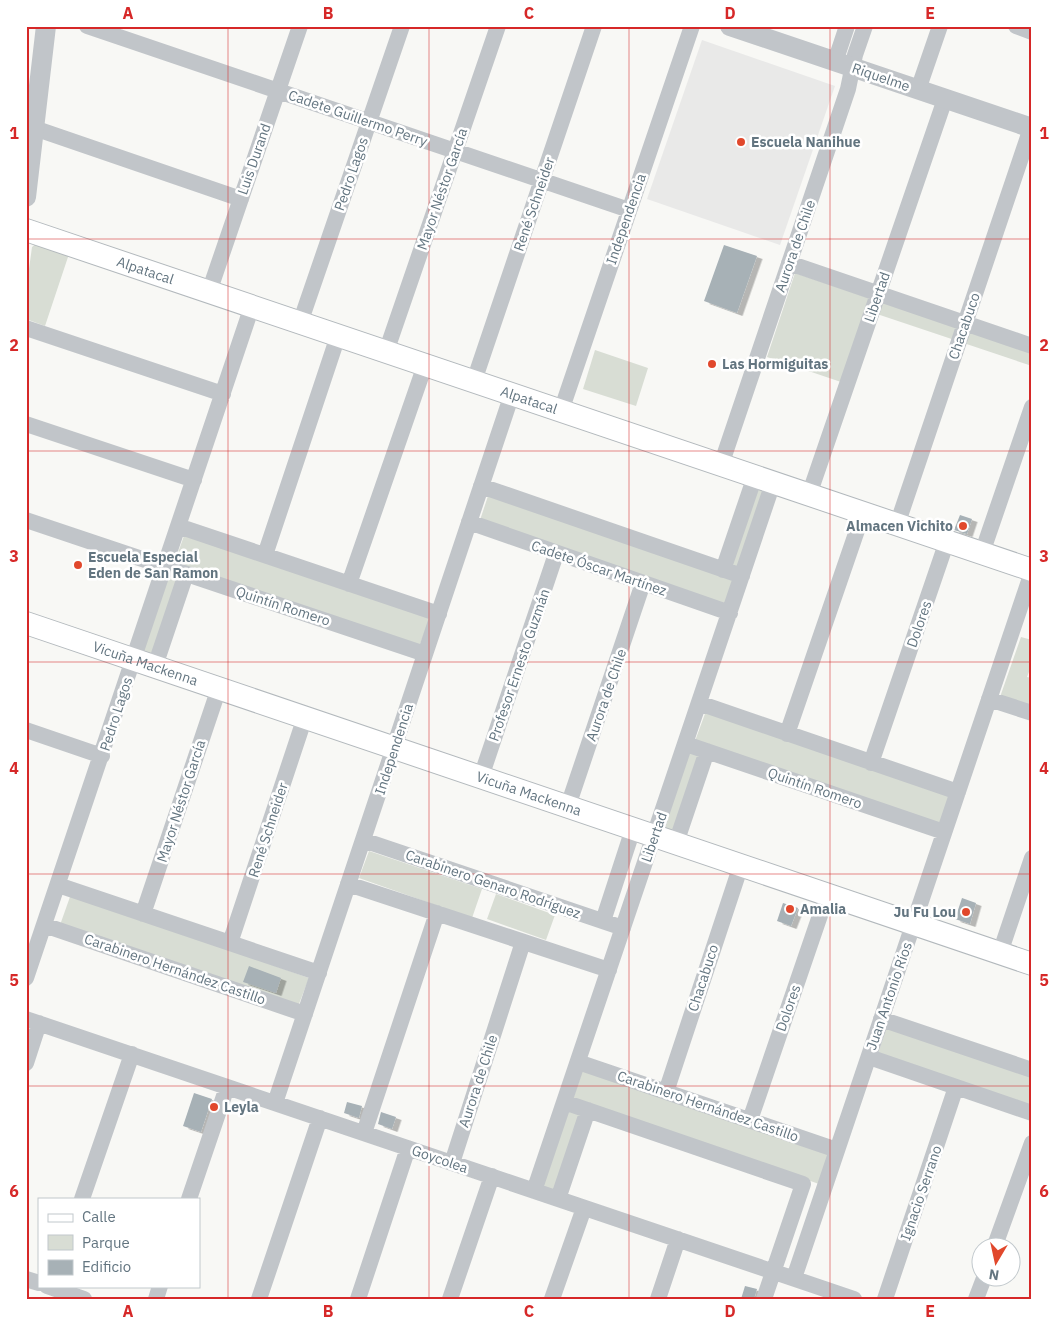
<svg xmlns="http://www.w3.org/2000/svg" width="1058" height="1325" viewBox="0 0 1058 1325" font-family="'IBM Plex Sans',sans-serif">
<defs>
<filter id="shadow"><feDropShadow dx="5.5" dy="3" stdDeviation="0" flood-color="#0004"/></filter>
</defs>
<rect width="100%" height="100%" fill="#f8f8f5"/>
<!-- built -->
<path fill="#e9e9e8" d="M702 40 835 86 780 245 647 199Z"/>
<!-- green -->
<path fill="#d8ddd4" d="M38 242 69 254 45 326 26 319V291L32 247Z
M795 273 869 298 841 382 767 357Z
M880 298 1032 350V366L877 314Z
M595 350 648 368 636 406 583 389Z
M755 484 768 488 740 570 729 566Z
M489 493 736 579 727 606 480 520Z
M185 533 430 618 419 647 174 564Z
M168 571 180 576 154 655 141 651Z
M1021 637 1032 640V664L1027 677 1032 678V707L1000 697Z
M706 711 953 796 943 826 695 741Z
M688 749 702 753 674 835 659 830Z
M369 851 482 889 472 918 359 878Z
M71 894 309 978 297 1009 60 925Z
M496 894 555 915 546 940 487 919Z
M887 1026 1032 1075V1109L877 1057Z
M583 1069 832 1154 822 1185 573 1099Z
M567 1108 585 1114 557 1193 539 1187Z"/>
<!-- building -->
<path fill="#a7b1b6" filter="url(#shadow)" d="M724 245 757 256 737 313 704 301Z
M960 515 972 519 967 534 954 530Z
M962 898 976 903 970 924 955 919Z
M783 903 798 908 791 926 777 921Z
M249 966 281 978 276 993 243 982Z
M194 1093 212 1099 201 1132 183 1126Z
M347 1102 362 1106 359 1118 344 1113Z
M381 1112 396 1117 392 1129 378 1124Z
M745 1286 757 1289 754 1299H741Z"/>
<g fill="none" stroke-linecap="round" stroke-linejoin="round">
<!-- secondary casing -->
<g stroke="#b3b9bd" stroke-width="24">
<g id="secondary">
<path id="s1" d="M26 230 1032 570"/>
<path id="s2" d="M26 623 1032 964"/>
</g>
</g>
<!-- minor -->
<path stroke="#c1c5c9" stroke-width="16" d="M87 26 629 210
M1016 26 1032 32
M835 62 847 26
M918 90 940 26
M34 128 241 199
M789 263 1032 346
M209 292 300 26
M300 323 402 26
M26 328 223 394
M386 352 498 26
M474 381 594 26
M561 411 692 26
M26 424 194 480
M721 465 848 89 855 55 865 26
M481 486 742 576
M809 495 945 99
M26 520 425 654
M469 522 730 613
M897 525 1031 128
M178 526 439 614
M982 553 1032 407
M265 555 338 336
M723 570 755 476
M349 584 425 365
M155 666 186 574
M989 699 1032 713
M699 703 958 792
M26 730 102 756
M787 734 863 513
M686 744 944 832
M871 763 947 541
M481 777 556 554
M568 806 643 583
M363 840 623 928
M676 843 707 751
M348 884 609 970
M58 885 319 973
M143 914 219 688
M603 921 633 829
M44 925 305 1014
M230 943 305 717
M1000 953 1032 858
M26 978 252 306
M26 1019 854 1299
M881 1019 1032 1070
M869 1057 1032 1113
M578 1062 837 1150
M26 1063 39 1023
M666 1092 741 865
M564 1102 803 1184 764 1299
M275 1103 512 394
M750 1120 827 895
M364 1133 437 913
M452 1163 523 942
M534 1191 773 483
M82 1199 132 1054
M189 1199 227 1087
M558 1199 588 1110
M994 1248 1032 1143
M794 1278 1032 572
M26 1279 39 1283
M47 1286 84 1299
M156 1299 160 1286
M259 1299 320 1118
M358 1299 408 1148
M450 1299 492 1176
M552 1299 584 1208
M658 1299 678 1239
M885 1299 956 1087
M976 1299 984 1278"/>
<!-- tertiary -->
<path stroke="#c1c5c9" stroke-width="20" d="M730 26 1032 128
M26 197 46 26"/>
<!-- secondary -->
<use href="#secondary" stroke="#fff" stroke-width="22"/>
</g>
<!-- grid -->
<path fill="none" stroke="#d62828" stroke-width="1" stroke-opacity="0.55" d="M228 26V1299M429 26V1299M629 26V1299M830 26V1299M26 239H1032M26 451H1032M26 662H1032M26 874H1032M26 1086H1032"/>
<!-- markers -->
<g fill="#e1482c" stroke="#fff" stroke-width="2">
<circle cx="741" cy="142" r="5"/>
<circle cx="712" cy="364" r="5"/>
<circle cx="963" cy="526" r="5"/>
<circle cx="78" cy="565" r="5"/>
<circle cx="790" cy="909" r="5"/>
<circle cx="966" cy="912" r="5"/>
<circle cx="214" cy="1107" r="5"/>
</g>
<g text-anchor="middle" stroke-width="5" stroke-linejoin="round" paint-order="stroke">
<!-- street labels -->
<g font-size="14" fill="#637580" stroke="#fff">
<text transform="translate(881 77) rotate(19)" y="5">Riquelme</text>
<text transform="translate(358 118) rotate(19)" y="5">Cadete Guillermo Perry</text>
<text transform="translate(254 159) rotate(-71)" y="5">Luis Durand</text>
<text transform="translate(351 174) rotate(-71)" y="5">Pedro Lagos</text>
<text transform="translate(442 189) rotate(-71)" y="5">Mayor Néstor García</text>
<text transform="translate(534 204) rotate(-71)" y="5">René Schneider</text>
<text transform="translate(626 219) rotate(-71)" y="5">Independencia</text>
<text transform="translate(795 246) rotate(-71)" y="5">Aurora de Chile</text>
<text dy="5" stroke="none"><textPath href="#s1" startOffset="126">Alpatacal</textPath></text>
<text transform="translate(877 297) rotate(-71)" y="5">Libertad</text>
<text transform="translate(964 326) rotate(-71)" y="5">Chacabuco</text>
<text dy="5" stroke="none"><textPath href="#s1" startOffset="531">Alpatacal</textPath></text>
<text transform="translate(599 568) rotate(19)" y="5">Cadete Óscar Martínez</text>
<text transform="translate(283 606) rotate(18)" y="5">Quintín Romero</text>
<text transform="translate(919 624) rotate(-71)" y="5">Dolores</text>
<text dy="5" stroke="none"><textPath href="#s2" startOffset="126">Vicuña Mackenna</textPath></text>
<text transform="translate(519 665) rotate(-71)" y="5">Profesor Ernesto Guzmán</text>
<text transform="translate(606 695) rotate(-71)" y="5">Aurora de Chile</text>
<text transform="translate(116 714) rotate(-72)" y="5">Pedro Lagos</text>
<text transform="translate(394 749) rotate(-72)" y="5">Independencia</text>
<text transform="translate(815 788) rotate(19)" y="5">Quintín Romero</text>
<text dy="5" stroke="none"><textPath href="#s2" startOffset="531">Vicuña Mackenna</textPath></text>
<text transform="translate(181 801) rotate(-72)" y="5">Mayor Néstor García</text>
<text transform="translate(268 830) rotate(-72)" y="5">René Schneider</text>
<text transform="translate(654 837) rotate(-71)" y="5">Libertad</text>
<text transform="translate(493 884) rotate(19)" y="5">Carabinero Genaro Rodríguez</text>
<text transform="translate(175 969) rotate(19)" y="5">Carabinero Hernández Castillo</text>
<text transform="translate(703 978) rotate(-72)" y="5">Chacabuco</text>
<text transform="translate(889 996) rotate(-71)" y="5">Juan Antonio Ríos</text>
<text transform="translate(788 1008) rotate(-71)" y="5">Dolores</text>
<text transform="translate(478 1081) rotate(-72)" y="5">Aurora de Chile</text>
<text transform="translate(708 1106) rotate(19)" y="5">Carabinero Hernández Castillo</text>
<text transform="translate(440 1159) rotate(19)" y="5">Goycolea</text>
<text transform="translate(921 1193) rotate(-71)" y="5">Ignacio Serrano</text>
</g>
<!-- poi labels -->
<g font-size="14" font-weight="bold" fill="#637580" stroke="#fff" text-anchor="start">
<text x="751" y="147">Escuela Nanihue</text>
<text x="722" y="369">Las Hormiguitas</text>
<text x="953" y="531" text-anchor="end">Almacen Vichito</text>
<text x="88" y="562">Escuela Especial<tspan x="88" dy="16">Eden de San Ramon</tspan></text>
<text x="800" y="914">Amalia</text>
<text x="956" y="917" text-anchor="end">Ju Fu Lou</text>
<text x="224" y="1112">Leyla</text>
</g>
</g>
<!-- border -->
<rect width="1058" height="1325" fill="none" stroke="#ffffff" stroke-width="55"/>
<!-- legend -->
<rect x="38" y="1198" width="162" height="90" fill="#ffffff" stroke="#c1c8cc"/>
<rect x="48" y="1214" width="25" height="8" fill="#ffffff" stroke="#c1c8cc"/>
<text x="82" y="1222" font-size="15" fill="#637580">Calle</text>
<rect x="48" y="1235" width="25" height="15" fill="#d8ddd4" stroke="#c1c8cc"/>
<text x="82" y="1248" font-size="15" fill="#637580">Parque</text>
<rect x="48" y="1260" width="25" height="15" fill="#a7b1b6" stroke="#c1c8cc"/>
<text x="82" y="1272" font-size="15" fill="#637580">Edificio</text>
<!-- north arrow -->
<g transform="translate(996 1262) rotate(189)"><circle r="24" fill="#ffffff" stroke="#c1c8cc"/>
<path d="M0-4L9 19L0 12L-9 19Z" fill="#e1482c"/>
<text y="-8" font-size="14" font-weight="bold" text-anchor="middle" fill="#637580">N</text>
</g>
<rect x="28" y="28" width="1002" height="1270" fill="none" stroke="#d62828" stroke-width="2"/>
<g font-size="16" text-anchor="middle" font-weight="bold" fill="#d62828">
<text x="128" y="19">A</text>
<text x="328" y="19">B</text>
<text x="529" y="19">C</text>
<text x="730" y="19">D</text>
<text x="930" y="19">E</text>
<text x="14" y="139">1</text>
<text x="1044" y="139">1</text>
<text x="14" y="351">2</text>
<text x="1044" y="351">2</text>
<text x="14" y="562">3</text>
<text x="1044" y="562">3</text>
<text x="14" y="774">4</text>
<text x="1044" y="774">4</text>
<text x="14" y="986">5</text>
<text x="1044" y="986">5</text>
<text x="14" y="1197">6</text>
<text x="1044" y="1197">6</text>
<text x="128" y="1317">A</text>
<text x="328" y="1317">B</text>
<text x="529" y="1317">C</text>
<text x="730" y="1317">D</text>
<text x="930" y="1317">E</text>
</g>
</svg>
